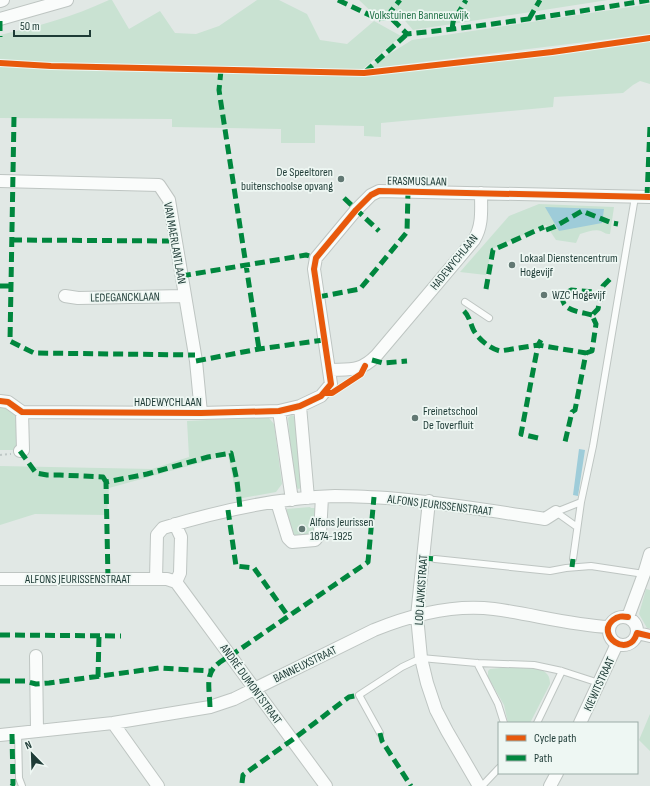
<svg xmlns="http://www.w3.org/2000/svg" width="650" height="786" viewBox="0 0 650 786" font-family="'Sofia Sans Condensed',sans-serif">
<rect width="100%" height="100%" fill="#e1e8e5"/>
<!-- green -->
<path fill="#c9e2d2" d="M109 0H112L129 29 160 11 175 33 196 34 219 26 257 0H279L307 14 320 40 347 44 374 21 401 36 356 75 469 64 650 40V84L640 81 633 85 623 93 554 97 553 107 381 123V137L364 136V126L315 125V143H281V129L172 127V119L0 118V35C39 26 72 17 109 0Z
M359 0H608L413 30 393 7 379 19Z
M650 4V34L365 69 412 40Z
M539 204 614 207 610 234C605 234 605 233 601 231 595 229 587 232 580 234L576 243 556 240 546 225 492 249 486 275 460 272 509 216Z
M0 405 17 415V450H0Z
M292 415 295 417 302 486 299 489 296 488 294 485 288 418 290 416Z
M268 417 274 424 282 484 276 492 237 499 228 455 109 488 107 515 35 514 0 525V466L152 469 189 457 187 421Z
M310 507 311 508H318L316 534 294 539 282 511H287V509Z
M646 589 650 590V628H647L639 614Z
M510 667C525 668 551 664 550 684L530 723H508L504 705 488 677V671L490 669Z
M650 714V751L639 740Z"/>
<!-- water -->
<path fill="#9eccd9" d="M545 207 604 209 602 223 559 231Z
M579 449 585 450 578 496 573 495Z"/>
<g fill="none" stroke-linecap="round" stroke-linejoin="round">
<!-- service casing -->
<g stroke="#bec5c2" stroke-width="8">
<path id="service" d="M465 302 489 318
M556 512 581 502 593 446 635 197
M556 512 577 527
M435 559 550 571 566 568 591 566 644 574
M573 559 581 502
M477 663 498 704 504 723
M537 723 562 671
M18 733 19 778 22 786
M380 733 359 695 402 667 421 658 477 663 534 665 562 671 599 683
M482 786 499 768"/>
</g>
<!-- minor casing -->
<g stroke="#bec5c2" stroke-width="14">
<path id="minor" d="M0 1 3 0
M0 19 67 0
M0 181 159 185 169 200 196 361 201 413
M65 296 78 298 185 296
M329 370C350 369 360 372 376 356L474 240C483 225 481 210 481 193
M0 401 8 402 22 412 201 413 279 411 300 406 321 396 331 384 314 269 316 258 356 210 371 195 379 191 650 197
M300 406 308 498
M279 411 292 500
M20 451 23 450 22 412
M429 501 417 616 421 658 427 683 436 710 447 731 479 786
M277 502 288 538 292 542 315 540 320 534 322 497
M175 524 181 537 180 573 176 582
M0 579H167L176 582
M156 579 157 535 163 528C218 511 277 498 335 496 352 496 370 497 387 498 440 502 493 511 545 519L556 512
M176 582 326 786
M609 631a14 14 0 1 1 28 0a14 14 0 1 1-28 0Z
M628 617 644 574 650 554
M637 633 650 636
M36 656 37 731
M113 723 158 786
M580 723 617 644
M0 735 113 723 210 707 234 699 374 630C411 615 454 604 494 609 532 614 570 625 609 627
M550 786 557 773"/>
</g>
<!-- path -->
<path stroke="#bfc8c6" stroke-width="2" stroke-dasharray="2 3" stroke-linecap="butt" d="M0 455 11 454"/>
<!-- service -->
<use href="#service" stroke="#fafcfb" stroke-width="6"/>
<!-- minor -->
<use href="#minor" stroke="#fafcfb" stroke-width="12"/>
<!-- quiet -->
<path stroke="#00873e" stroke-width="5" stroke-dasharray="10 5" stroke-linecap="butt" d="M338 0 378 19 390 17 407 34C489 26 569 13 650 0
M390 17 391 11 400 0
M529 19 540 0
M0 21V37
M452 30 453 22 466 0
M221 70 219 90 222 110 259 349
M365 72 407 34
M14 117 10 341 34 353 195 355
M647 197 650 126
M344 198 379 231
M546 230 554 227 582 211 612 223 618 224
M12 240 176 241
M181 276 306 255 316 258
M0 286H11
M486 289 493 250 544 227
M318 297 360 289 407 232 408 192
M464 311C469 316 470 322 473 329 477 338 490 349 500 351L538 345 586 353 575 410 572 412 565 442
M592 315C582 312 559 311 563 295L571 290 594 292 600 297
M586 353 592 351 596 324 592 315 598 309 603 286 612 277
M372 360 383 363 407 361
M196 361 259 349 324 340
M538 438 521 434 538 345 541 340
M20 451 36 473 47 475H60L103 477 106 482
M228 510 236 566 254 568 288 616
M423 558 435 559
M572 567 573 559
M108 579 106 482 147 474 208 457 231 453 237 481 240 508
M0 635 121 636
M98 677 99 636
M0 681H25L36 684 49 683 159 668 210 671
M210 707C209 680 203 670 230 656L368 562 374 497
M380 733 382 741 411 786
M12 734 13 784 12 786
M242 783 243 775 292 740 349 697 359 695"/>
<!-- cycleway casing -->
<g stroke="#eef7f3" stroke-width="8">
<path id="cycleway" d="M0 63 51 66 364 73 552 52 650 38
M325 393H332L361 374 365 366
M0 401 8 402 22 412 201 413 279 411 300 406 321 396 331 384 314 269 316 258 356 210 371 195 379 191 650 197
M628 617C622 616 618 616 613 620 595 635 629 660 637 633L650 636"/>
</g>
<!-- cycleway -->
<use href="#cycleway" stroke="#e8590c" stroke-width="6"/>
</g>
<!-- markers -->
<g fill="#627873" stroke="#eef7f3" stroke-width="1.5">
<circle cx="341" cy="179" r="4"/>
<circle cx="512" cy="265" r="4"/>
<circle cx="544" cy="295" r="4"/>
<circle cx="415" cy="418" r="4"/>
<circle cx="302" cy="529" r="4"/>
</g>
<g text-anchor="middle" stroke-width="3.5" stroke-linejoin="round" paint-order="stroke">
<!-- park labels -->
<g font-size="12" fill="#26744b" stroke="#eef7f3">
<text x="419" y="19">Volkstuinen Banneuxwijk</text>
</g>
<!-- poi labels -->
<g font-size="12" fill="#1e3b36" stroke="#eef7f3" text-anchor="start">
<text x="333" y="176" text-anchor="end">De Speeltoren<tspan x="333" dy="14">buitenschoolse opvang</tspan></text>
<text x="520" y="262">Lokaal Dienstencentrum<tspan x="520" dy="14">Hogevijf</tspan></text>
<text x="552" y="299">WZC Hogevijf</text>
<text x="423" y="415">Freinetschool<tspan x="423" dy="14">De Toverfluit</tspan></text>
<text x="310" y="526">Alfons Jeurissen<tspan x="310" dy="14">1874-1925</tspan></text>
</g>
<!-- street labels -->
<g font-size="12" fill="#1e3b36" stroke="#eef7f3">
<text transform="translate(417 181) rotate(1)" y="4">ERASMUSLAAN</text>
<text transform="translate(175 243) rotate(80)" y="4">VAN MAERLANTLAAN</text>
<text transform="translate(454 262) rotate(-51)" y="4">HADEWYCHLAAN</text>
<text transform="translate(125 297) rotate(-1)" y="4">LEDEGANCKLAAN</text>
<text x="168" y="406">HADEWYCHLAAN</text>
<text transform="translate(440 505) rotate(7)" y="4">ALFONS JEURISSENSTRAAT</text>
<text x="78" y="583">ALFONS JEURISSENSTRAAT</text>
<text transform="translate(421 590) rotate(-86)" y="4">LOD LAVKISTRAAT</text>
<text transform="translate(305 664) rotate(-26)" y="4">BANNEUXSTRAAT</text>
<text transform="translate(251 684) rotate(54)" y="4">ANDRÉ DUMONTSTRAAT</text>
<text transform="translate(599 684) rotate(-65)" y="4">KIEWITSTRAAT</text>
</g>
</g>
<!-- legend -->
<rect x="498" y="722" width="140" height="52" fill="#eef7f3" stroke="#9baca7"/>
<rect x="506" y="735" width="20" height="6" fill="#e8590c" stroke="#9baca7"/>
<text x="534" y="742" font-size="12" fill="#1e3b36">Cycle path</text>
<rect x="506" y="755" width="20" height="6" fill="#00873e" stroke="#9baca7"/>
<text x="534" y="762" font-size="12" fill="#1e3b36">Path</text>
<!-- north arrow -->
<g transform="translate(32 754) rotate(337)" stroke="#eef7f3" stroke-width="3" paint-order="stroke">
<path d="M0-3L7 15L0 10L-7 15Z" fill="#1e3b36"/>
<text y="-6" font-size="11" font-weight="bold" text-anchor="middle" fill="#1e3b36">N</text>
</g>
<!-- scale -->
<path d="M14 30v6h76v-6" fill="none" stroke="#1e3b36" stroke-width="2"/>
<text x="20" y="30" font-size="12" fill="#1e3b36" stroke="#eef7f3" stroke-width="3" paint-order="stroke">50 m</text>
</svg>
